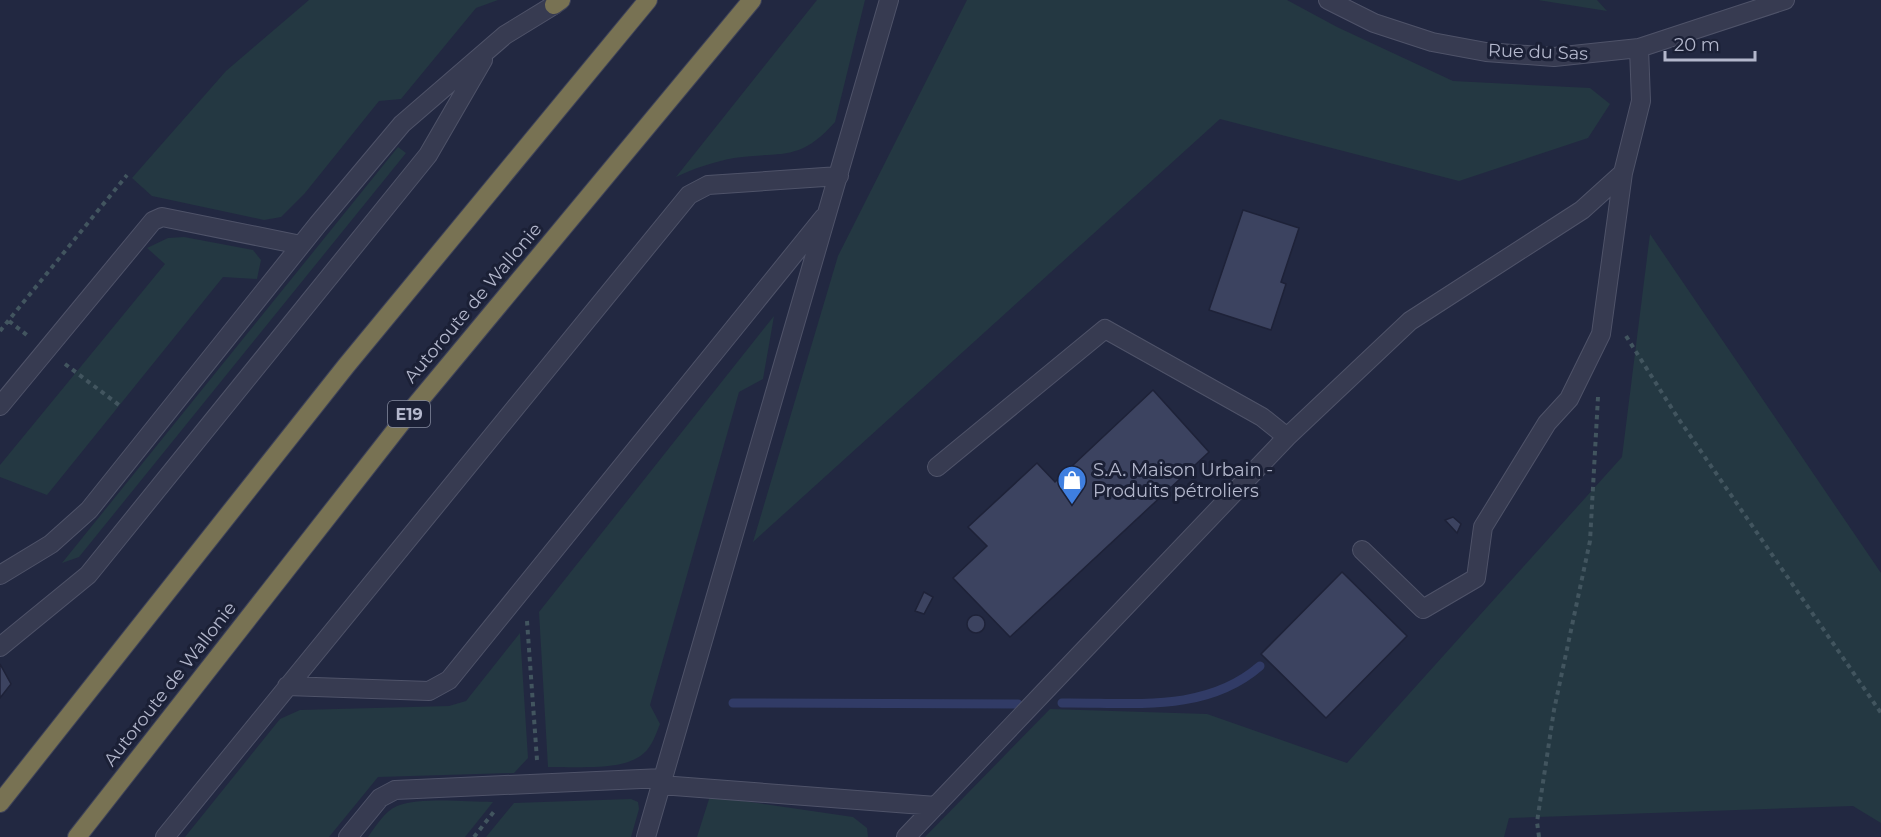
<svg xmlns="http://www.w3.org/2000/svg" width="1881" height="837" viewBox="0 0 1881 837" font-family="Montserrat,sans-serif">
<rect width="100%" height="100%" fill="#222841"/>
<!-- green -->
<path fill="#243842" d="M309 0H498L476 8 401 99 379 101 305 193 281 217 264 220 152 196 132 178 226 71Z
M817 0H865L835 122C799 163 781 151 734 158 713 162 695 168 676 177Z
M967 0H1287L1337 27 1453 81 1590 88 1610 104 1588 138 1459 181 1220 119 753 542 838 256Z
M1538 0H1597L1607 11Z
M398 147 406 153 79 557 62 563Z
M1650 234 1881 573V823L1853 806 1509 818 1504 837H925L1050 709 1207 714 1347 763 1622 457Z
M184 237 253 250 261 260 257 279 223 277 47 495 0 477V465L165 264 147 248 168 238Z
M774 316 763 379 739 392 650 705 660 724C656 734 652 746 644 753 624 772 575 766 548 767L539 612Z
M520 633 528 758 514 773 378 777 329 837H185L280 719 300 710 449 706 466 701Z
M710 796 853 817 867 828 868 837H697Z
M631 799 638 802 639 809 631 837H486L514 803Z
M493 802 465 837H368C376 826 384 812 397 806 421 797 466 802 493 802Z"/>
<g fill="none" stroke-linecap="round" stroke-linejoin="round">
<!-- stream -->
<path stroke="#313b66" stroke-width="9" d="M733 703 1018 704
M1062 703C1130 702 1205 714 1260 666"/>
</g>
<!-- building -->
<path fill="#3c4360" stroke="#1e2238" stroke-width="1.5" d="M1243 210 1299 228 1281 282 1286 284 1271 330 1209 310Z
M1153 390 1209 452 1010 637 953 578 987 546 968 527 1037 463 1055 482Z
M1453 517 1461 524 1457 533 1445 520Z
M1342 572 1407 636 1326 718 1261 654Z
M924 592 933 597 924 614 915 611Z
M967 624a9 9 0 1 1 18 0a9 9 0 1 1-18 0Z
M0 664 11 684 0 698Z"/>
<g fill="none" stroke-linecap="round" stroke-linejoin="round">
<!-- minor casing -->
<g stroke="#4f5369" stroke-width="20">
<path id="minor" d="M1328 0 1374 23 1432 42 1486 52 1554 57 1639 48 1785 0
M0 406 153 221 162 217 301 245
M937 467 1105 329 1262 417 1287 437
M1362 550 1423 609 1476 578 1483 527 1547 423 1569 399 1601 334 1623 173 1641 101 1639 48
M0 575 51 544 89 510 318 224 402 124 505 35 554 5
M0 647 88 575 428 155 483 60
M287 686 429 691 449 680 824 217
M661 785 936 806
M165 837 689 195 708 185 839 176
M348 837 380 798 395 790 663 778 889 0
M646 837 663 778
M906 837 1287 437 1410 321 1582 210 1623 173"/>
</g>
<!-- highway casing -->
<g stroke="#3f4359" stroke-width="20">
<path id="highway" d="M554 5 561 0
M0 803 346 366 648 0
M77 837 405 418 752 0"/>
</g>
<!-- path -->
<path stroke="#42555f" stroke-width="4" stroke-dasharray="4.5 4.5" stroke-linecap="butt" d="M9 321 28 336
M0 331 127 175
M1626 336 1678 418 1881 713
M65 364 119 405
M527 621 537 760
M474 837 496 809
M1539 837 1537 822 1554 710 1590 541 1598 397"/>
<!-- minor -->
<use href="#minor" stroke="#373b51" stroke-width="18"/>
<!-- highway -->
<use href="#highway" stroke="#787253" stroke-width="18"/>
</g>
<!-- icons -->
<defs>
<g id="shop-pin" transform="scale(1.5)"><path d="M0 17L-7.5 6A9.5 9.5 0 1 1 7.5 6Z" fill="#3f7fe0" stroke="#1b2036"/><path d="M-5-2.5h2.3a2.7 3.5 0 0 1 5.4 0H5L5.5 6h-11ZM-1.5-2.5h3a1.5 2.3 0 0 0-3 0Z" fill="#fff"/></g>
</defs>
<g fill-rule="evenodd">
<use href="#shop-pin" x="1072" y="480"/>
</g>
<g text-anchor="middle" stroke-width="6" stroke-linejoin="round" paint-order="stroke">
<!-- shield labels -->
<rect fill="#1b2036" stroke="#858a9f" stroke-width="1.5" x="388" y="401" width="42" height="26" rx="4.5"/>
<g font-size="16" font-weight="bold" fill="#b3b7cc">
<text x="409" y="420">E19</text>
</g>
<!-- street labels -->
<g font-size="18" fill="#b3b7cc" stroke="#1b2036">
<text transform="translate(1538 52) rotate(2)" y="6">Rue du Sas</text>
<text transform="translate(473 303) rotate(-50)" y="6">Autoroute de Wallonie</text>
<text transform="translate(170 684) rotate(-52)" y="6">Autoroute de Wallonie</text>
</g>
<!-- poi labels -->
<g font-size="18" fill="#b3b7cc" stroke="#1b2036" text-anchor="start">
<text x="1093" y="476">S.A. Maison Urbain -<tspan x="1093" dy="21">Produits pétroliers</tspan></text>
</g>
</g>
<!-- scale -->
<path d="M1665 51v9h90v-9" fill="none" stroke="#b3b7cc" stroke-width="3"/>
<text x="1674" y="51" font-size="18" fill="#b3b7cc" stroke="#1b2036" stroke-width="4.5" paint-order="stroke">20 m</text>
</svg>
